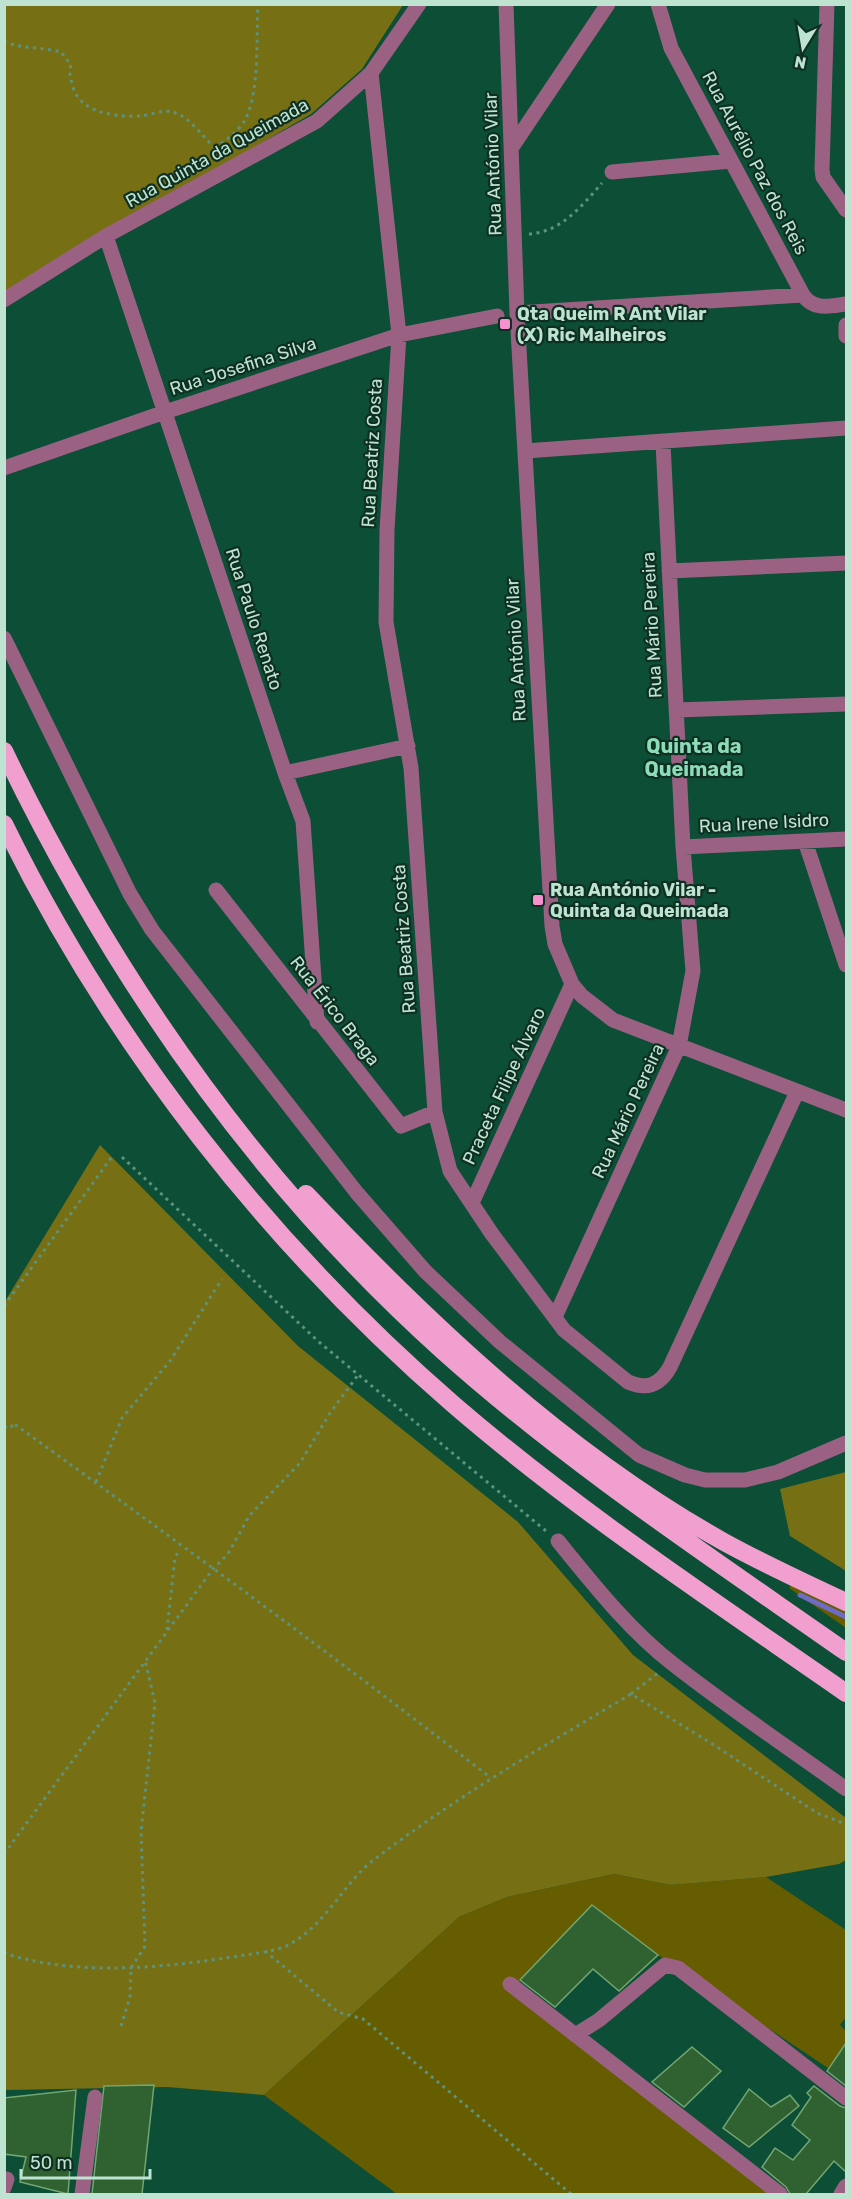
<svg xmlns="http://www.w3.org/2000/svg" width="851" height="2199" viewBox="0 0 851 2199" font-family="Rubik,sans-serif">
<rect width="100%" height="100%" fill="#0c4e36"/>
<!-- green -->
<path fill="#655d00" d="M791 1585 846 1611V1628L789 1588Z
M614 1874 671 1885 766 1877 846 1930V2017L840 2025 846 2031V2043L828 2068 658 1955 593 1906 518 1982 775 2194H397L264 2095 459 1917 507 1897Z"/>
<!-- forest -->
<path fill="#776f14" d="M5 5H403L362 69 311 114 5 293Z
M100 1145 298 1346 518 1522 633 1655 846 1818V1860L839 1864 766 1877 671 1885 614 1874 507 1897 459 1917 264 2095 167 2087 5 2090 4 1303Z
M846 1472V1571L790 1536 780 1489Z"/>
<g fill="none" stroke-linecap="round" stroke-linejoin="round">
<!-- stream -->
<path stroke="#6f6bc2" stroke-width="5" d="M800 1595 846 1617"/>
</g>
<!-- building -->
<path fill="#306130" stroke="#73a672" stroke-width="1.5" d="M592 1905 658 1955 619 1991 593 1969 555 2007 520 1980Z
M846 2043V2086L827 2071Z
M692 2047 721 2071 684 2107 652 2082Z
M154 2085 142 2194H92L104 2086Z
M814 2086 840 2106 846 2108V2172L834 2161 806 2194H790L786 2187 762 2167 775 2148 793 2160 810 2140 792 2125 811 2097 807 2093Z
M749 2089 771 2107 790 2095 799 2106 749 2147 723 2128Z
M76 2090 68 2194 20 2182 26 2157 4 2154V2098Z"/>
<g fill="none" stroke-linecap="round" stroke-linejoin="round">
<!-- path -->
<path stroke="#5d927c" stroke-width="3" stroke-dasharray="3 4.5" stroke-linecap="butt" d="M4 41C18 49 44 47 61 52L71 65C68 73 71 79 73 87 81 114 117 117 141 116 151 115 163 109 173 112 190 117 202 136 215 148L214 159
M215 148C225 141 239 131 245 120 260 91 256 38 258 4
M529 234C561 232 582 206 602 183
M122 1157 319 1342 546 1531
M4 1306 111 1158
M4 1427 11 1428 13 1423C174 1539 334 1656 491 1778
M96 1482 122 1418 170 1361 222 1279
M167 1630 175 1557 180 1550
M631 1694 658 1673
M4 1854 213 1569 228 1554 249 1516 300 1463 330 1413 358 1375
M265 1951 338 2012 363 2019 571 2194
M4 1952C15 1958 27 1959 39 1962 106 1974 173 1966 239 1956 255 1953 277 1952 292 1943 326 1923 344 1884 371 1862 453 1799 542 1747 631 1694L711 1743 817 1813 846 1824
M121 2026 130 1997 131 1968 145 1946 141 1831 155 1703 145 1660"/>
<!-- minor -->
<path stroke="#9a6183" stroke-width="15" d="M506 4 517 313 552 926 555 944 572 984 582 996 613 1020 846 1110
M658 4 671 48 803 295C814 311 830 306 846 304
M827 4 822 169 823 177 846 210
M371 73 399 335 387 530 386 622 411 768 435 1112 450 1171 492 1234 564 1330 628 1382C647 1390 660 1385 670 1367L797 1092
M512 147 608 4
M612 172 731 161
M106 236 285 773 303 821 317 1022
M4 300 106 236 317 121 371 73 419 4
M517 313 803 295
M846 325V336
M525 451 846 428
M4 468 165 412 399 335 497 316
M669 571 846 563
M4 638 130 894 152 930 357 1193 425 1271 500 1342 639 1455 685 1475 705 1480H745L778 1472 846 1443
M676 710 846 704
M285 773 408 746
M805 841 846 965
M683 847 846 839
M216 890 401 1126 435 1112
M472 1203 572 984
M555 1317 679 1046 693 971 683 847 663 443
M558 1541C593 1584 629 1630 673 1664 729 1708 789 1748 846 1789
M510 1984 780 2194
M575 2035 599 2020 665 1965 678 1968 846 2098
M4 2188 7 2179
M82 2194 95 2097
M841 2194 846 2186"/>
<!-- highway -->
<path stroke="#f19fcf" stroke-width="18" d="M4 751C113 977 256 1183 443 1351 568 1463 709 1556 846 1652
M4 824C113 1046 268 1244 454 1405 577 1511 714 1601 846 1693
M306 1194C430 1325 565 1453 724 1542 764 1564 805 1583 846 1602"/>
</g>
<!-- markers -->
<g fill="#f790ce" stroke="#0e2f22" stroke-width="2">
<rect x="499" y="318" width="12" height="12" rx="3"/>
<rect x="532" y="894" width="12" height="12" rx="3"/>
</g>
<g text-anchor="middle" stroke-width="4.5" stroke-linejoin="round" paint-order="stroke">
<!-- street labels -->
<g font-size="18" fill="#bee4d1" stroke="#0e2f22">
<text transform="translate(217 153) rotate(-29)" y="6">Rua Quinta da Queimada</text>
<text transform="translate(755 163) rotate(62)" y="6">Rua Aurélio Paz dos Reis</text>
<text transform="translate(493 164) rotate(-92)" y="6">Rua António Vilar</text>
<text transform="translate(243 366) rotate(-18)" y="6">Rua Josefina Silva</text>
<text transform="translate(372 453) rotate(-87)" y="6">Rua Beatriz Costa</text>
<text transform="translate(254 619) rotate(72)" y="6">Rua Paulo Renato</text>
<text transform="translate(652 625) rotate(-93)" y="6">Rua Mário Pereira</text>
<text transform="translate(516 650) rotate(-93)" y="6">Rua António Vilar</text>
<text transform="translate(764 823) rotate(-3)" y="6">Rua Irene Isidro</text>
<text transform="translate(404 939) rotate(-94)" y="6">Rua Beatriz Costa</text>
<text transform="translate(335 1011) rotate(52)" y="6">Rua Érico Braga</text>
<text transform="translate(504 1086) rotate(-65)" y="6">Praceta Filipe Álvaro</text>
<text transform="translate(628 1111) rotate(-65)" y="6">Rua Mário Pereira</text>
</g>
<!-- poi labels -->
<g font-size="18" font-weight="bold" fill="#bee4d1" stroke="#0e2f22" text-anchor="start">
<text x="517" y="320">Qta Queim R Ant Vilar<tspan x="517" dy="21">(X) Ric Malheiros</tspan></text>
<text x="550" y="896">Rua António Vilar -<tspan x="550" dy="21">Quinta da Queimada</tspan></text>
</g>
<!-- neighbourhood labels -->
<g font-size="20" font-weight="bold" fill="#8ddcb8" stroke="#0e2f22">
<text x="694" y="753">Quinta da<tspan x="694" dy="23">Queimada</tspan></text>
</g>
</g>
<!-- border -->
<rect width="851" height="2199" fill="none" stroke="#bee4d1" stroke-width="12"/>
<!-- north arrow -->
<g transform="translate(803 48) rotate(191)" stroke="#0e2f22" stroke-width="4.5" paint-order="stroke">
<path d="M0-4.5L10 22L0 15L-10 22Z" fill="#bee4d1"/>
<text y="-9" font-size="16" font-weight="bold" text-anchor="middle" fill="#bee4d1">N</text>
</g>
<!-- scale -->
<path d="M21 2169v9h129v-9" fill="none" stroke="#bee4d1" stroke-width="3"/>
<text x="30" y="2169" font-size="18" fill="#bee4d1" stroke="#0e2f22" stroke-width="4.5" paint-order="stroke">50 m</text>
</svg>
